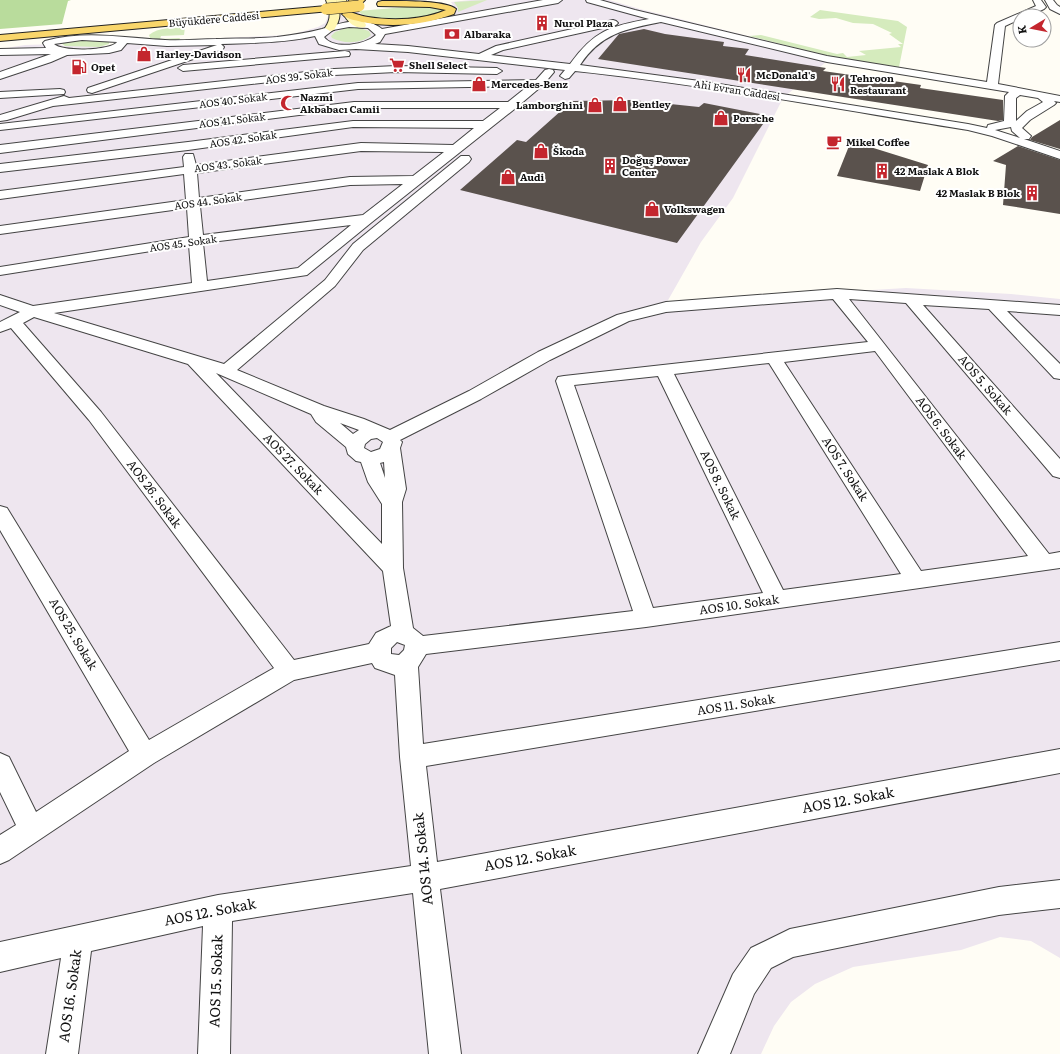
<svg xmlns="http://www.w3.org/2000/svg" width="1060" height="1054" viewBox="0 0 1060 1054" font-family="Literata,serif">
<rect width="100%" height="100%" fill="#fffdf5"/>
<!-- industrial -->
<path fill="#eee6ef" d="M471 0H609L640 9 832 57 783 98 733 198 701 242 667 302 906 288 1011 294 1060 299V958L1031 941 1000 937 961 950 853 967 815 984 791 1002 774 1026 761 1054H0V49L25 45 58 44 64 46H122L126 43H131L143 37 144 39 156 41 290 35 318 27 325 23 329 14 358 11 363 16 408 18 437 14 445 9 455 8 451 2Z"/>
<!-- green -->
<path fill="#d5ebbd" d="M487 0 458 12V8L454 2Z
M430 5 445 9C435 21 368 24 358 11Z
M820 10 898 21 907 27 899 67 832 57 749 36 761 35 837 54 843 53 847 57 866 55 859 51 901 47 898 44H903L889 34 892 33 873 24 853 23 836 18 819 19 810 17Z
M185 27 184 35 161 36 160 39 180 38 179 40H163L150 38 149 35C158 27 174 28 185 27Z
M346 28H359L369 31 371 35C362 44 343 44 332 38L331 36 335 32Z
M75 40 104 41 109 42V44L99 47 65 46 61 43Z"/>
<!-- forest -->
<path fill="#b9dc9c" d="M0 0H71L68 1 62 24 0 29Z"/>
<!-- building -->
<path fill="#5a524d" d="M644 29 665 34 724 42 723 46 749 49 745 55 826 68 823 71 921 85 920 88 1003 100V120L998 121 598 59 619 34Z
M632 100 699 107 704 103 760 114 756 118 766 120 677 243 460 190 517 140 526 142 572 101Z
M1060 120V149L1030 140 1032 137Z
M851 141 928 165 920 191 837 176Z
M1018 146 1060 160V214L1003 205 1006 165 993 161Z"/>
<g fill="none" stroke-linecap="round" stroke-linejoin="round">
<!-- street casing -->
<g stroke="#444" stroke-width="2">
<path id="street" d="M543 0H562L558 3 385 34 380 42 375 44 408 46 479 54 496 46 613 20 616 21 618 23 616 25 503 50 491 55 570 64C594 31 610 26 649 19L587 2 586 0H600L635 10 827 56 987 82 995 25 997 23 1036 6 1033 0H1041L1046 7 1044 9 1029 16H1020V19L1005 26 998 84 1060 96V102L1054 101 1056 103 1054 105 1030 120 1022 128 1031 136 1029 139H1024L1060 151V159L992 136 968 130C837 109 707 85 575 71L569 78 565 79 560 76 565 70 408 52 356 49 339 50 319 44 315 36C283 43 253 43 221 44L224 47 223 49 92 93 88 92 87 90 88 88 217 45 167 46 127 43 121 50 109 53 67 55 51 62 0 79V72L51 54 0 55V49L46 48 43 43 45 41C85 30 124 38 165 40 182 41 199 39 216 39 236 38 257 39 277 37 292 35 307 33 322 29 340 23 365 15 382 29ZM661 22 827 62 1009 92 1005 96 1004 121 988 125 987 128 968 124 707 82 580 65C601 33 626 29 661 22ZM349 27 368 28 376 35C365 45 334 50 324 37L333 30ZM82 40 117 42C110 51 62 52 54 44ZM1020 95 1038 98 1043 102 1027 111 1016 121V98ZM1011 127 1012 131 1020 138 995 130Z
M1045 0H1053L1057 5 1060 7V14L1050 9Z
M345 51 349 52 350 54 349 56 183 71 178 68 183 65Z
M396 66 497 68 502 71 497 74 396 72 334 75 53 106 7 120 0 121V115L64 96 69 98 334 69Z
M549 69 553 70 554 72 543 85 517 107 372 222 307 275 54 313 224 364 325 280 353 244 461 156H469L471 159 469 162 363 250 335 286 237 370 324 406 364 419 390 430 469 391 538 352 617 315 666 302 837 289 1060 305V315L1007 311 1060 364V379L1054 378 989 309 923 305 1060 459V478L1053 476 906 303 849 299 1049 554 1060 552V568L646 627 426 654 418 667 423 744 1060 642V660L426 766 437 862 1060 749V773L440 889 461 1054H429L413 893 232 921 230 1054H198L203 926 91 951 78 1054H46L61 958 0 972V942L218 895 411 866 400 757 395 675 375 668 372 663 294 680 154 763 9 860 0 864V835L16 825 0 792V753L9 757 36 812 129 751 0 530V506L7 508 149 740 274 668 89 420 11 328 0 332V322L20 312 0 305V295L33 306 192 283 189 245 0 275V267L189 237 187 208 0 234V226L186 200 184 174 0 199V191L184 167 183 157 185 154H193L196 165 361 143 453 145 474 128 353 127 188 150 0 172V164L188 142 353 121H483L500 108H354L0 153V145L354 102H508L528 86 358 89 0 130V124L358 83 536 80 545 70ZM361 151 444 152 413 176 350 177 199 198 197 173ZM403 184 363 215 203 235 200 206 350 185ZM351 225 298 268 207 281 203 243ZM833 299 868 342 564 376 558 377 556 381 633 611 423 636 413 628 403 568 402 502 406 489 400 448 402 442 400 440 481 399 550 360 629 321 666 312ZM34 317 188 364 383 571 391 626 376 633 369 644 294 660 101 412 23 323ZM875 351 1028 556 921 571 784 362ZM769 363 901 574 783 590 674 374ZM216 373 311 414 316 422 346 447 348 454 356 461 361 462 368 482 382 504V544ZM658 376 763 593 653 608 574 385ZM340 423 359 430 353 434ZM377 438 383 442 380 449 371 452 364 448 365 444 371 439ZM384 462 385 478 380 463ZM397 642 405 645 404 650 399 655 391 654V648Z
M60 89 64 90 65 92 64 94 0 98V92Z
M1060 880V908L999 915 793 957 771 968 754 994 730 1054H698L733 974 751 948 790 929 999 887Z"/>
</g>
<!-- secondary casing -->
<g stroke="#333" stroke-width="2">
<path id="secondary" d="M326 0H336C341 12 341 19 334 30L330 31 325 28C332 18 330 11 326 0Z
M336 0H346L351 12 365 23 366 25 365 27C350 31 341 11 336 0Z"/>
</g>
<!-- primary casing -->
<g stroke="#222" stroke-width="2">
<path id="primary" d="M349 0H365L363 2 350 3Z
M382 1C399 1 445 0 456 9L454 14C424 25 392 28 362 22 355 20 346 19 342 14L347 11C354 13 361 16 368 17 393 21 423 20 446 10L430 7 378 6 377 4 378 2Z
M326 6 330 7 331 9 330 11 0 41V35Z"/>
</g>
<!-- street -->
<use href="#street" fill="#fff" fill-rule="evenodd"/>
<!-- secondary -->
<use href="#secondary" fill="#fff6b0" fill-rule="evenodd"/>
<!-- primary -->
<use href="#primary" fill="#f9d66b" fill-rule="evenodd"/>
<!-- primary-bridge casing -->
<g stroke="#222" stroke-width="12" stroke-linecap="butt">
<path id="primary-bridge" d="M326 9 359 6"/>
</g>
<!-- primary-bridge -->
<use href="#primary-bridge" stroke="#f9d66b" stroke-width="11"/>
</g>
<!-- icons -->
<defs>
<g id="building-bare" transform="scale(1.2)"><path d="M-4-6H4V6H1V3H-1V6H-4ZM-2.5-4.3h1.7v1.8h-1.7ZM.8-4.3h1.7v1.8H.8ZM-2.5-1h1.7V.8h-1.7ZM.8-1h1.7V.8H.8Z" fill="#c4262e" stroke="#fff" stroke-width="2.5" paint-order="stroke"/></g>
<g id="bank-bare" transform="scale(1.2)"><path d="M-6-4H6V4H-6ZM0-2.3a2.3 2.3 0 1 0 0 4.6a2.3 2.3 0 1 0 0-4.6Z" fill="#c4262e" stroke="#fff" stroke-width="2.5" paint-order="stroke"/></g>
<g id="shop-bare" transform="scale(1.2)"><path d="M-5-2.5h2.3a2.7 3.5 0 0 1 5.4 0H5L5.5 6h-11ZM-1.5-2.5h3a1.5 2.3 0 0 0-3 0Z" fill="#c4262e" stroke="#fff" stroke-width="2.5" paint-order="stroke"/></g>
<g id="supermarket-bare" transform="scale(1.2)"><path d="M-6-5.5h2.5l.6 2H6L4.5 2H-2.5L-4.4-4H-6ZM-1.5 3.2a1.3 1.3 0 1 0 .1 0ZM3 3.2a1.3 1.3 0 1 0 .1 0Z" fill="#c4262e" stroke="#fff" stroke-width="2.5" paint-order="stroke"/></g>
<g id="fuel-bare" transform="scale(1.2)"><path d="M-5.5-6h7V0h2V4h1.3V-2.5L3-4.5l.8-.8L6-3V5H2.5V1h-1V6h-7ZM-4.2-4.7v3.2H.2V-4.7Z" fill="#c4262e" stroke="#fff" stroke-width="2.5" paint-order="stroke"/></g>
<g id="restaurant-bare" transform="scale(1.2)"><path d="M-5-6h1v4h1v-4h1v4h1v-4h1v5L-1.5 .5V6h-2V.5L-5-1ZM5-6V6H3V1.5H1.5Q1.5-4 5-6Z" fill="#c4262e" stroke="#fff" stroke-width="2.5" paint-order="stroke"/></g>
<g id="mosque-bare" transform="scale(1.2)"><path d="M3.5-4.9A6 6 0 1 0 3.5 4.9A5 5 0 1 1 3.5-4.9Z" fill="#c4262e" stroke="#fff" stroke-width="2.5" paint-order="stroke"/></g>
<g id="cafe-bare" transform="scale(1.2)"><path d="M-5.5-4.5H6V0H3Q3 3.5 0 3.5H-2.5Q-5.5 3.5-5.5 0ZM3-3.2v2h1.7v-2ZM-6 4.5H4V6H-6Z" fill="#c4262e" stroke="#fff" stroke-width="2.5" paint-order="stroke"/></g>
</defs>
<g fill-rule="evenodd">
<use href="#building-bare" x="542" y="23"/>
<use href="#bank-bare" x="452" y="34"/>
<use href="#shop-bare" x="144" y="54"/>
<use href="#supermarket-bare" x="397" y="65"/>
<use href="#fuel-bare" x="79" y="67"/>
<use href="#restaurant-bare" x="744" y="75"/>
<use href="#shop-bare" x="479" y="84"/>
<use href="#restaurant-bare" x="838" y="84"/>
<use href="#mosque-bare" x="288" y="103"/>
<use href="#shop-bare" x="620" y="104"/>
<use href="#shop-bare" x="595" y="105"/>
<use href="#shop-bare" x="721" y="118"/>
<use href="#cafe-bare" x="834" y="142"/>
<use href="#shop-bare" x="541" y="151"/>
<use href="#building-bare" x="610" y="166"/>
<use href="#building-bare" x="882" y="171"/>
<use href="#shop-bare" x="508" y="177"/>
<use href="#building-bare" x="1032" y="193"/>
<use href="#shop-bare" x="652" y="209"/>
</g>
<g text-anchor="middle" stroke-width="4" stroke-linejoin="round" paint-order="stroke">
<!-- far-street labels -->
<g font-size="10" fill="#111" stroke="#fff">
<text transform="translate(214 19) rotate(-5)" y="4">Büyükdere Caddesi</text>
<text transform="translate(299 76) rotate(-7)" y="4">AOS 39. Sokak</text>
<text transform="translate(737 90) rotate(9)" y="4">Ahi Evran Caddesi</text>
<text transform="translate(233 100) rotate(-7)" y="4">AOS 40. Sokak</text>
<text transform="translate(232 120) rotate(-7)" y="4">AOS 41. Sokak</text>
<text transform="translate(243 139) rotate(-8)" y="4">AOS 42. Sokak</text>
<text transform="translate(228 164) rotate(-7)" y="4">AOS 43. Sokak</text>
<text transform="translate(208 201) rotate(-8)" y="4">AOS 44. Sokak</text>
<text transform="translate(183 243) rotate(-8)" y="4">AOS 45. Sokak</text>
</g>
<!-- far-poi labels -->
<g font-size="10" font-weight="bold" fill="#111" stroke="#fff" text-anchor="start">
<text x="554" y="27">Nurol Plaza</text>
<text x="464" y="38">Albaraka</text>
<text x="156" y="58">Harley-Davidson</text>
<text x="409" y="69">Shell Select</text>
<text x="91" y="71">Opet</text>
<text x="756" y="79">McDonald's</text>
<text x="850" y="82">Tehroon<tspan x="850" dy="12">Restaurant</tspan></text>
<text x="491" y="88">Mercedes-Benz</text>
<text x="300" y="101">Nazmi<tspan x="300" dy="12">Akbabacı Camii</tspan></text>
<text x="632" y="108">Bentley</text>
<text x="583" y="109" text-anchor="end">Lamborghini</text>
<text x="733" y="122">Porsche</text>
<text x="846" y="146">Mikel Coffee</text>
<text x="553" y="155">Škoda</text>
<text x="622" y="164">Doğuş Power<tspan x="622" dy="12">Center</tspan></text>
<text x="894" y="175">42 Maslak A Blok</text>
<text x="520" y="181">Audi</text>
<text x="1020" y="197" text-anchor="end">42 Maslak B Blok</text>
<text x="664" y="213">Volkswagen</text>
</g>
<!-- street labels -->
<g font-size="12" fill="#111" stroke="#fff">
<text transform="translate(985 385) rotate(49)" y="4">AOS 5. Sokak</text>
<text transform="translate(941 428) rotate(53)" y="4">AOS 6. Sokak</text>
<text transform="translate(293 464) rotate(46)" y="4">AOS 27. Sokak</text>
<text transform="translate(845 469) rotate(57)" y="4">AOS 7. Sokak</text>
<text transform="translate(720 485) rotate(64)" y="4">AOS 8. Sokak</text>
<text transform="translate(154 494) rotate(53)" y="4">AOS 26. Sokak</text>
<text transform="translate(739 605) rotate(-8)" y="4">AOS 10. Sokak</text>
<text transform="translate(73 634) rotate(59)" y="4">AOS 25. Sokak</text>
<text transform="translate(736 705) rotate(-9)" y="4">AOS 11. Sokak</text>
</g>
<!-- near-street labels -->
<g font-size="14" fill="#111" stroke="#fff">
<text transform="translate(848 800) rotate(-10)" y="5">AOS 12. Sokak</text>
<text transform="translate(530 858) rotate(-10)" y="5">AOS 12. Sokak</text>
<text transform="translate(423 859) rotate(-96)" y="5">AOS 14. Sokak</text>
<text transform="translate(210 912) rotate(-11)" y="5">AOS 12. Sokak</text>
<text transform="translate(216 981) rotate(-88)" y="5">AOS 15. Sokak</text>
<text transform="translate(70 996) rotate(-82)" y="5">AOS 16. Sokak</text>
</g>
</g>
<!-- north arrow -->
<g transform="translate(1032 28) rotate(260)"><circle r="19" fill="#ffffff" stroke="#a0a0a0"/>
<path d="M0-3L7 15L0 10L-7 15Z" fill="#c4262e"/>
<text y="-6" font-size="11" font-weight="bold" text-anchor="middle" fill="#111111">K</text>
</g>
</svg>
